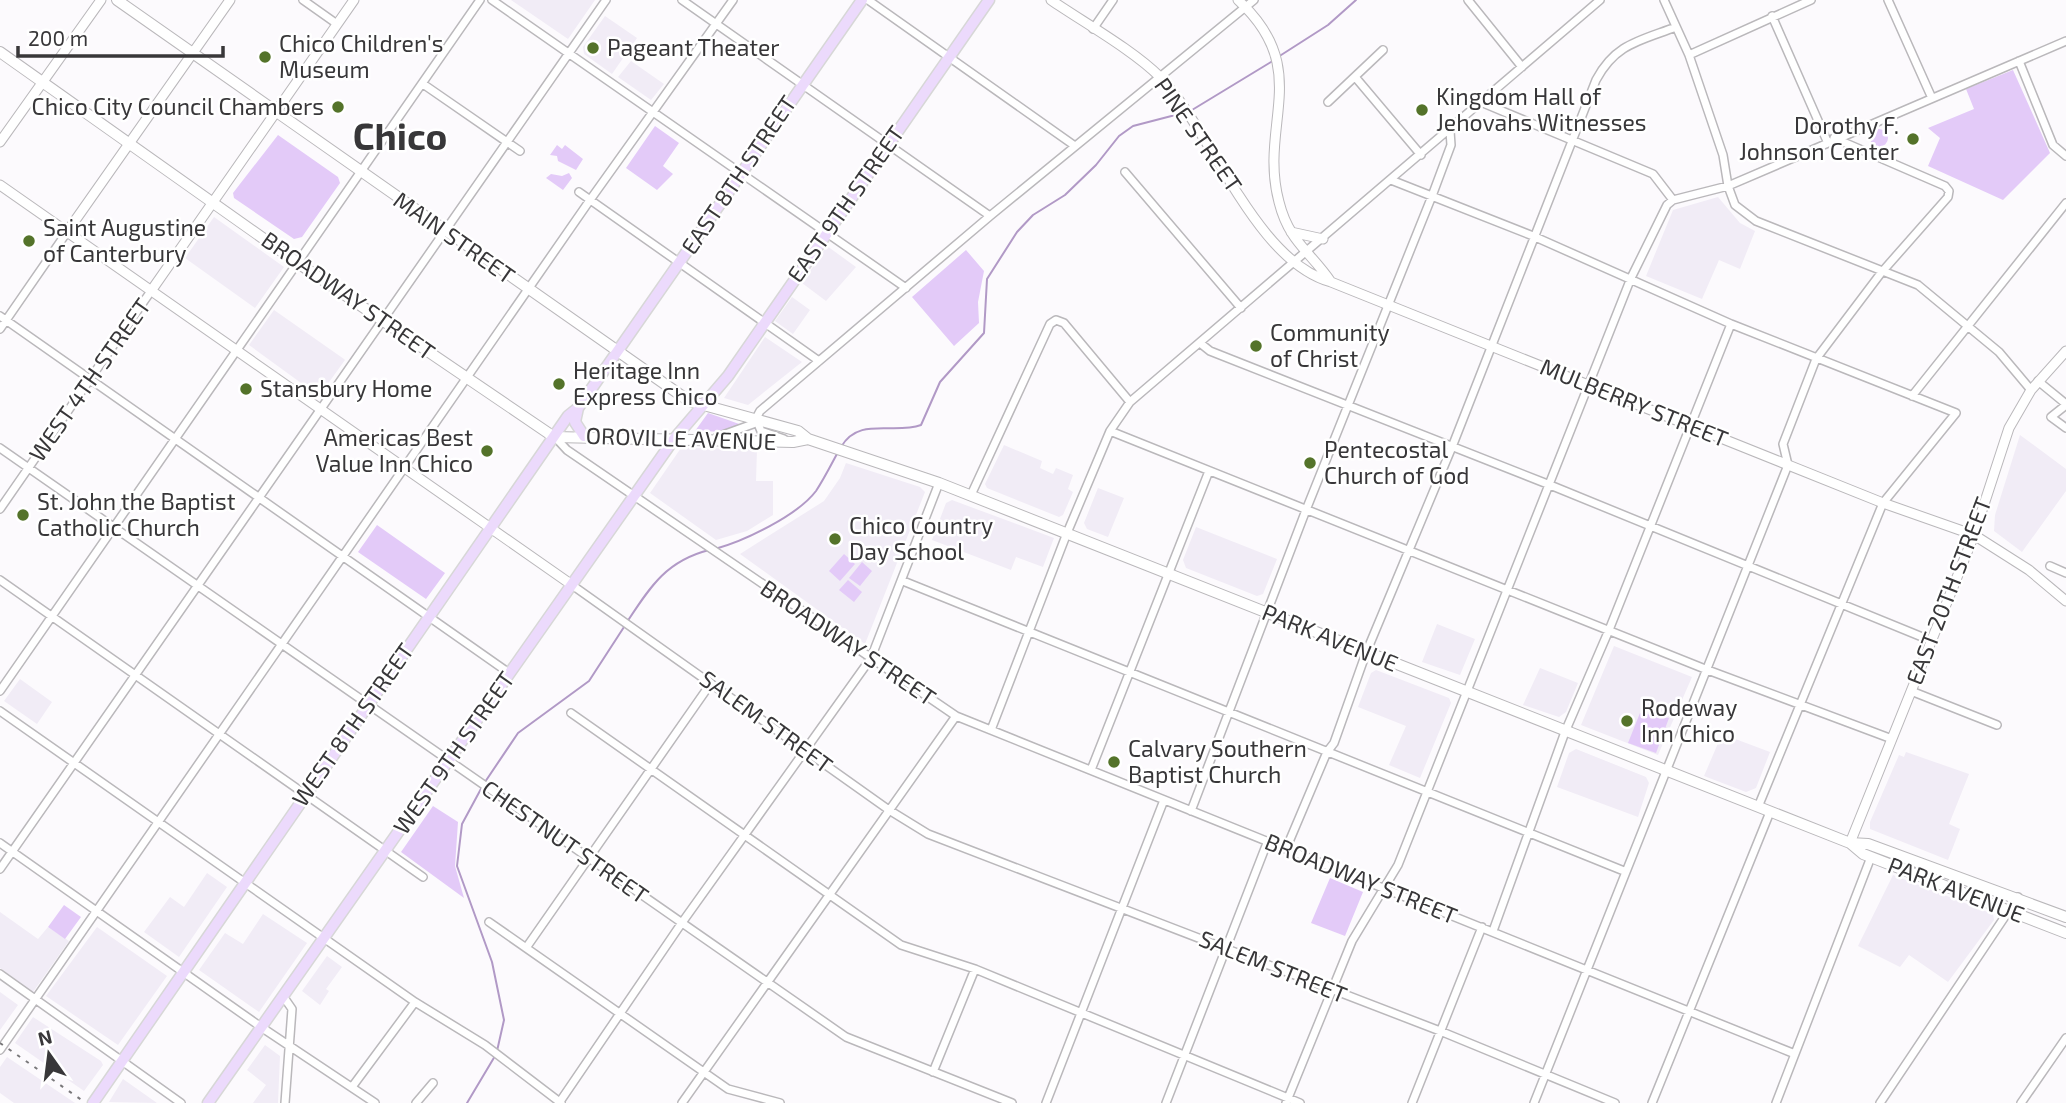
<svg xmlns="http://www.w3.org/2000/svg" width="2066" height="1103" viewBox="0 0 2066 1103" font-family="'Exo 2',sans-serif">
<rect width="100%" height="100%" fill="#fcfafd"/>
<!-- built -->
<path fill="#f1ecf6" d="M511 0H595L568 39Z
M605 16 637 38 612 74 584 54 583 47Z
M631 61 664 84 651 100 618 77Z
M1718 197 1740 223 1755 231 1740 269 1719 260 1702 299 1646 276 1673 210Z
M214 217 284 267 255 308 185 258Z
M827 246 856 267 826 301 802 283Z
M792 297 810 310 793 334 775 321Z
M274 310 344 359 345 360 319 396 249 345Z
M765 337 802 362 748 405 724 398Z
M2020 435 2066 469V491L2022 552 1994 531 1995 515Z
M1004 445 1042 461 1040 468 1053 474 1056 468 1073 475 1068 489 1073 492 1063 515 1059 517 987 488 985 484Z
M681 448 757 449 756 481H773V515L747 531 716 540 650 493Z
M846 463 920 487 925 492 865 644 740 554 824 501 840 478Z
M1098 488 1124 498 1108 537 1087 529 1084 523Z
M952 500 1054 538 1043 567 1016 557 1011 570 932 540 946 503Z
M1196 527 1277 559 1263 594 1257 596 1186 568 1183 560Z
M1437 624 1475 639 1460 675 1422 662Z
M1614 646 1692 677 1658 755 1581 725Z
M1540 668 1578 683 1566 712 1559 717 1523 705Z
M1376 670 1449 698 1451 703 1420 778 1389 765 1406 726 1358 707 1371 673Z
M20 679 52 702 37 724 4 701Z
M1722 734 1770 752 1756 788 1746 792 1704 776Z
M1576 749 1646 777 1649 783 1638 817 1557 787 1569 753Z
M1906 752 1969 774 1949 824 1960 829 1948 860 1870 829V822L1899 755 1904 757Z
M207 873 227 887 179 957 144 932 170 897 184 907Z
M1893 875 1993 914 1994 920 1948 982 1909 955 1900 967 1858 946Z
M0 912 38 939 48 927 69 941 33 992 0 968Z
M263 914 307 943 259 1012 199 970 225 933 243 944Z
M97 927 167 976 118 1045 46 996Z
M327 956 342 967 326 989 329 991 320 1005 302 991Z
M0 992 18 1005 0 1030Z
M33 1017 101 1061 103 1065 84 1091 15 1043Z
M265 1045 280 1056 278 1103H253L266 1085 247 1070Z
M7 1057 75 1103H14L0 1093V1067Z
M123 1079 157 1103 109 1102Z"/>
<!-- green -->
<path fill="#e3caf8" d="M2013 70 2050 153 2003 200 1928 166 1940 138 1928 128 1974 109 1966 89Z
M655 126 679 143 663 166 673 174 657 190 626 168Z
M1870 138a9 9 0 1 1 18 0a9 9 0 1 1-18 0Z
M278 135 338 177 340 183 302 237 294 239 234 198 233 193Z
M557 145 562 149 565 145 583 159 576 170 558 161 557 156 550 155Z
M569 173 572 178 563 190 546 178 551 174 562 176Z
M966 250 984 271 978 302 979 323 954 346 912 297Z
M708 413 745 426 728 432 695 431Z
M377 525 445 573 426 599 358 552Z
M844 554 855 564 840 581 829 571Z
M862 562 872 571 860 586 849 578Z
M848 580 862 592 854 602 839 590Z
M1640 713 1669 718 1656 753 1628 743Z
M433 806 458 822 455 866 464 898 401 852Z
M1330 878 1363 892 1345 936 1311 923Z
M64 905 81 917 65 939 48 927Z"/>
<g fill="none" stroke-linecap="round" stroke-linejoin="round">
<!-- stream -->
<path stroke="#b199c6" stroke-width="2" d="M1278 57 1328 25 1356 0
M1192 110 1271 62
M841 447C859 416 893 435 921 425L940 382 984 333 987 279 1017 232 1033 215 1065 195 1096 165 1119 136 1133 126 1183 113
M715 549C744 541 797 516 816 491 824 479 831 465 838 452
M627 622C650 587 666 561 709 550
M485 782 518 733 589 681 624 627
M482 787 462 824 457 866 492 962 504 1020 497 1051
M467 1103 495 1056"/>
<!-- minor casing -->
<g stroke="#bab8bb" stroke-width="10">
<path id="minor" d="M303 0 337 24
M492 0 906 288
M682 0 990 216
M868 0 1075 146
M1468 0 1522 67
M1664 0 1689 55 1723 155 1728 186 1735 205 1756 221 1918 285 1999 352 2031 390
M1888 0 1931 96
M1772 16 1827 141
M1093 29 1113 0
M1689 55 1811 0
M2019 61 2053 145 2066 156
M1356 78 1421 155
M423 84 520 151
M1328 102 1383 50
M1483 103 1653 174 1673 200
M1125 172 1241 308
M1391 180 1533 236 1731 324 1956 413 1883 503 1758 807
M579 192 819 361
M0 316 509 673
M0 329 67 232
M1200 343 1210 351 1550 485 1932 641
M2038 381 2066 404
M1912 396 2066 203
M2066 405 2051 417 2066 428
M756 419 761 431 784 439
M1110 431 1705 669 1892 739
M555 437 567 450 956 716 1795 1054
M717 437 753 424 760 411 990 216 1254 0
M0 448 846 1037 1012 1103
M971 495 1050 324 1056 320 1064 323 1130 402
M0 509 151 291
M2050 566 2066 573
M0 580 423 877
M903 581 1624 871
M572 585 889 810 928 834 1440 1031 1615 1103
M0 691 480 0
M1911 691 1997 725
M0 711 415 1002 485 1045 561 1103
M571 713 901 945 975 969 1300 1103
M991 730 1067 533 1110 431 1130 402 1600 0
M1091 770 1209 471
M1191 811 1306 510 1432 196 1451 145 1450 131
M0 843 261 1027 375 1103
M1286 849 1327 752 1334 743 1366 653 1452 447 1596 80C1615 44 1639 41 1676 27
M0 869 606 0
M489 922 728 1089 780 1103
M1493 931 1565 732 1609 630 1731 324
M526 948 711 683
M0 974 181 1103
M283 996 292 1009 285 1103
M0 1050 590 200 733 0
M933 1072 975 969
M352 1087 415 1002
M416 1103 433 1083
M559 1103 681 924 871 658 939 483
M682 1103 956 716
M1046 1103 1164 800
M1166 1103 1267 843
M1286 1103 1352 941 1398 865 1631 278 1667 205 1673 200 1728 186 2066 41
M1412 1103 1482 927
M1534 1103 1788 465 1783 444 1816 359 1881 273 1948 197 1949 191 1945 186 1834 138
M1652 1103 1770 812
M1776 1103 1871 857
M1880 1103 2018 897
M2021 1103 2066 1038"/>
</g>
<!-- tertiary casing -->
<g stroke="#bab8bb" stroke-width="11">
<path id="tertiary" d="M1051 0C1083 22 1133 50 1160 77 1212 131 1255 261 1331 282
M1238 0C1314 70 1258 124 1279 202 1289 242 1310 251 1331 282L1883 503 1974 535 2029 570 2066 601
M0 142 101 0
M0 185 572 585
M67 232 230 0
M1291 232 1323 239
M151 291 354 0
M1850 843 1974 535 2009 428 2031 390 2066 351"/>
</g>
<!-- secondary casing -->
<g stroke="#bab8bb" stroke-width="12">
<path id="secondary" d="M117 0 689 401 798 431 808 439 939 483 1850 843 1868 844 2066 917
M0 52 298 263 554 437 793 442 808 439
M1850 843 1863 854 2066 933"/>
</g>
<!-- primary casing -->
<g stroke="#d7d7d7" stroke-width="13">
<path id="primary" d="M578 408 575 422 584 436
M93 1103 568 416 578 408 862 0
M208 1103 674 439 728 376 989 0"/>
</g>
<!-- minor -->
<use href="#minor" stroke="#fff" stroke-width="7"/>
<!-- tertiary -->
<use href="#tertiary" stroke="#fff" stroke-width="9"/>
<!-- secondary -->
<use href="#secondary" stroke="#fff" stroke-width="10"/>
<!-- primary -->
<use href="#primary" stroke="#ecdafc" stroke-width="10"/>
<!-- rail -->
<path stroke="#79787a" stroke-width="2" stroke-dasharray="3.5 7" stroke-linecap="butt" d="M0 1043 86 1103"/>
</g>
<!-- markers -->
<g fill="#54732a" stroke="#fff" stroke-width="2.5">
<circle cx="593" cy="48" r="7"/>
<circle cx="265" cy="57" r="7"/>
<circle cx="338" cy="107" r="7"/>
<circle cx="1422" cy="110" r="7"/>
<circle cx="1913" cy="139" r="7"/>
<circle cx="29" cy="241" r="7"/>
<circle cx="1256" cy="346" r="7"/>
<circle cx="559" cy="384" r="7"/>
<circle cx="246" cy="389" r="7"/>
<circle cx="487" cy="451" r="7"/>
<circle cx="1310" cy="463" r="7"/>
<circle cx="23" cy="515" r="7"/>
<circle cx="835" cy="539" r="7"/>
<circle cx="1627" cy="721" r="7"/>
<circle cx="1114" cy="762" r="7"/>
</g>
<g text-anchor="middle" stroke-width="5" stroke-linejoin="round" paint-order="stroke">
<!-- poi labels -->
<g font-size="23" fill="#383739" stroke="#fff" text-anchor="start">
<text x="279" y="52">Chico Children's<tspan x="279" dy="26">Museum</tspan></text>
<text x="607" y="56">Pageant Theater</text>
<text x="1436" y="105">Kingdom Hall of<tspan x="1436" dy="26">Jehovahs Witnesses</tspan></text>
<text x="324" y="115" text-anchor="end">Chico City Council Chambers</text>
<text x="1899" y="134" text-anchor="end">Dorothy F.<tspan x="1899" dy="26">Johnson Center</tspan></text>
<text x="43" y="236">Saint Augustine<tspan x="43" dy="26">of Canterbury</tspan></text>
<text x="1270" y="341">Community<tspan x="1270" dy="26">of Christ</tspan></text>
<text x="573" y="379">Heritage Inn<tspan x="573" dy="26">Express Chico</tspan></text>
<text x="260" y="397">Stansbury Home</text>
<text x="473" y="446" text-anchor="end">Americas Best<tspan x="473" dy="26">Value Inn Chico</tspan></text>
<text x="1324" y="458">Pentecostal<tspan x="1324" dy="26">Church of God</tspan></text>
<text x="37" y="510">St. John the Baptist<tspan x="37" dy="26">Catholic Church</tspan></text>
<text x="849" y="534">Chico Country<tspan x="849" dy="26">Day School</tspan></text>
<text x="1641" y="716">Rodeway<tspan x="1641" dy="26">Inn Chico</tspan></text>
<text x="1128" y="757">Calvary Southern<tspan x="1128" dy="26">Baptist Church</tspan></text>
</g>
<!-- street labels -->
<g font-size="23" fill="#383739" stroke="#fff">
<text transform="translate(1198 135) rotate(55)" y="8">PINE STREET</text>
<text transform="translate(739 175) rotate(-56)" y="8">EAST 8TH STREET</text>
<text transform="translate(846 204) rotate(-55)" y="8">EAST 9TH STREET</text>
<text transform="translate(454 238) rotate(35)" y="8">MAIN STREET</text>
<text transform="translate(348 296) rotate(35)" y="8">BROADWAY STREET</text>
<text transform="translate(90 380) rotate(-55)" y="8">WEST 4TH STREET</text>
<text transform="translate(1634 403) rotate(22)" y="8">MULBERRY STREET</text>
<text transform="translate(681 439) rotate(2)" y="8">OROVILLE AVENUE</text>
<text transform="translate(1949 591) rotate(-69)" y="8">EAST 20TH STREET</text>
<text transform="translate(1330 638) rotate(22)" y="8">PARK AVENUE</text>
<text transform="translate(848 643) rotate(34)" y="8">BROADWAY STREET</text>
<text transform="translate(766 722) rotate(36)" y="8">SALEM STREET</text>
<text transform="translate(353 725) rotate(-55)" y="8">WEST 8TH STREET</text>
<text transform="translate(454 753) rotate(-55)" y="8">WEST 9TH STREET</text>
<text transform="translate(565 842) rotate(35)" y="8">CHESTNUT STREET</text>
<text transform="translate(1361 879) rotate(22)" y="8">BROADWAY STREET</text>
<text transform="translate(1956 890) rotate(21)" y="8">PARK AVENUE</text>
<text transform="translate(1273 967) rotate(22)" y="8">SALEM STREET</text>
</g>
<!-- town labels -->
<g font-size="37" font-weight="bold" fill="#383739" stroke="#fff">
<text x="400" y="150">Chico</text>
</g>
</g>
<!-- north arrow -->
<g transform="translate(49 1054) rotate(346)" stroke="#ffffff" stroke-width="5" paint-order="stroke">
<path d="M0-5L12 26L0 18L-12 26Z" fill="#383739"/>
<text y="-10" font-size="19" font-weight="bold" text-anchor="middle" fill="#383739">N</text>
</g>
<!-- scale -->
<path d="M18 46v10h205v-10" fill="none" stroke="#383739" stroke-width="3.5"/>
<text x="28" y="46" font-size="21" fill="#383739" stroke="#ffffff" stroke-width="5" paint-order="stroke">200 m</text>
</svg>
